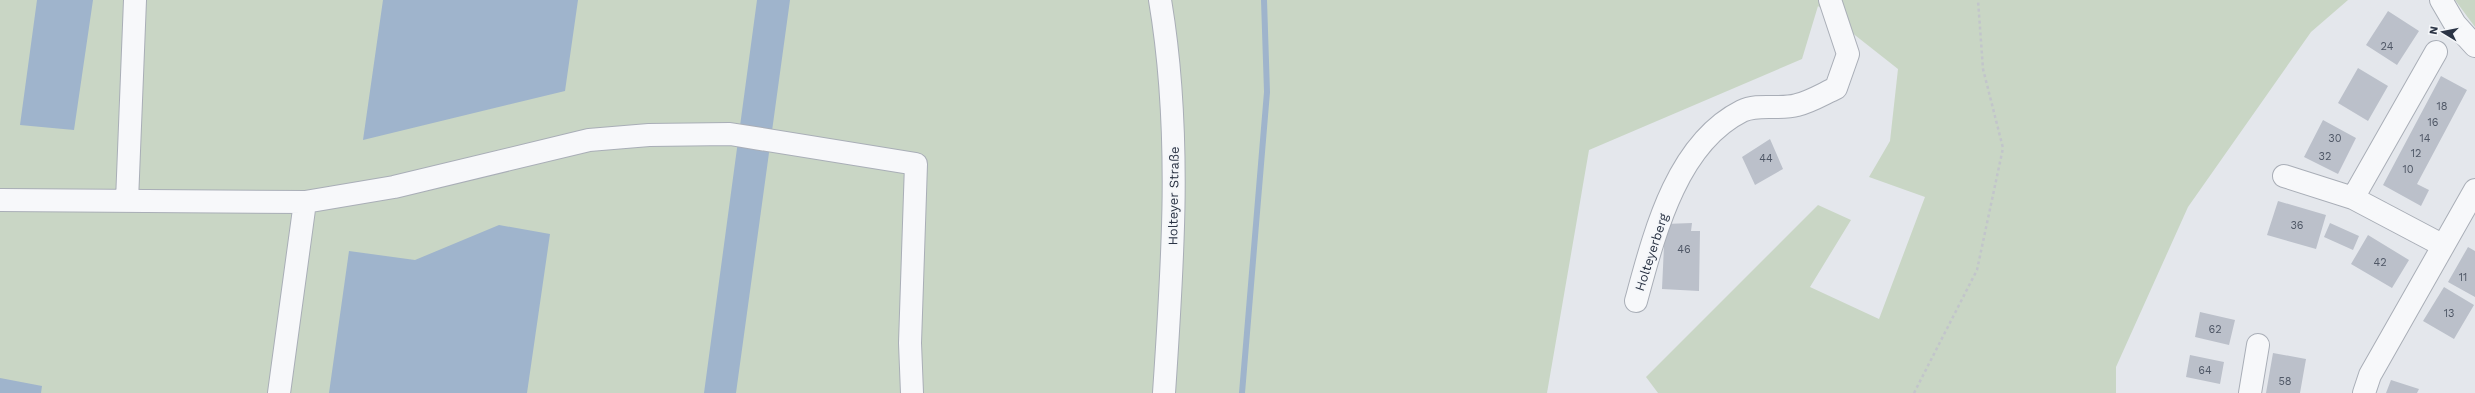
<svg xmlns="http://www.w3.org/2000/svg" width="2475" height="393" viewBox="0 0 2475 393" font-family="'Work Sans',sans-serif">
<rect width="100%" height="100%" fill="#e4e7ec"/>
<!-- green -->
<path fill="#c9d6c5" d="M0 0H1154L1168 140 1159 393H0Z
M1165 0H2348L2311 32 2188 207 2116 367V393H1658L1646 377 1818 205 1851 220 1810 287 1879 319 1925 197 1869 177 1890 141 1898 69 1818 6 1802 59 1589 150 1547 393H1169Z
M2455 0H2475V27Z"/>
<!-- water -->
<path fill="#9fb4cc" d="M37 0H93L74 130 20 125Z
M383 0H578L565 91 363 140Z
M757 0H790L736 393H704Z
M499 225 550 234 527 393H329L349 251 415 260Z
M0 378 42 386 41 393H0Z"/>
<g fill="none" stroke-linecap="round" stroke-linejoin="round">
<!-- stream -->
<path stroke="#9fb4cc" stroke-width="6" d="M1242 393 1267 92 1264 0"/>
</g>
<!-- building -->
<path fill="#bbc0ca" d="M2388 11 2419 31 2397 65 2366 45Z
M2358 68 2388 86 2368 121 2338 103Z
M2441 76 2467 90 2417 184 2429 190 2421 206 2383 185Z
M2323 120 2356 138 2338 174 2304 157Z
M1770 139 1783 169 1755 185 1742 157Z
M2278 201 2326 215 2316 249 2267 235Z
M1692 223 1691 231H1700L1699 291 1662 289 1665 224Z
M2330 223 2359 236 2353 250 2324 237Z
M2368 235 2409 260 2392 288 2351 264Z
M2468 247 2475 251V297L2448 282Z
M2444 287 2474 305 2454 339 2423 321Z
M2200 312 2235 320 2229 345 2195 337Z
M2273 353 2306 359 2300 393H2266Z
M2190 355 2224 362 2220 384 2186 377Z
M2391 380 2419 389 2417 393H2386Z"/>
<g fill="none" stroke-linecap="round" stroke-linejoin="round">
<!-- minor casing -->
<g stroke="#a9aeb7" stroke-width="24">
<path id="minor" d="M1160 0C1182 130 1173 262 1164 393
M2441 0 2455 24 2475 46
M2284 176 2353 198 2442 245
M2353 198 2436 52
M0 200 305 202
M127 201 135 0
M1636 301C1654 235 1676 144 1742 111 1758 103 1780 110 1797 105 1810 102 1823 94 1836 88L1848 54 1830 0
M279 393 305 202 394 187 589 140 649 135 730 134 916 164 910 343 912 393
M2250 393 2258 345
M2364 393 2370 375 2475 190"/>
</g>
<!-- path -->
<path stroke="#c2c5cb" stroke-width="2.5" stroke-dasharray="3 3" stroke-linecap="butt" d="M1914 393 1977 270 2003 148 1983 69 1978 0"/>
<!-- minor -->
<use href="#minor" stroke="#f7f8fa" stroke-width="22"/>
</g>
<g text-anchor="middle" stroke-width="3.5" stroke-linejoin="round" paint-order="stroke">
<!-- number labels -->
<g font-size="11" fill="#4f5766">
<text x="2387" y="50">24</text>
<text x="2442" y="110">18</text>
<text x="2433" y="126">16</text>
<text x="2335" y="142">30</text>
<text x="2425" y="142">14</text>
<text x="2416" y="157">12</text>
<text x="2325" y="160">32</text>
<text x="1766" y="162">44</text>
<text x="2408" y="173">10</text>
<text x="2297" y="229">36</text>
<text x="1684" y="253">46</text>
<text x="2380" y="266">42</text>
<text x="2463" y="281">11</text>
<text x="2449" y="317">13</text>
<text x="2215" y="333">62</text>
<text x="2205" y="374">64</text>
<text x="2285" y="385">58</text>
</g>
<!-- street labels -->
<g font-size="13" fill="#2b3445" stroke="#f4f6f9">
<text transform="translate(1173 196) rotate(-89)" y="5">Holteyer Straße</text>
<text transform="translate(1651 252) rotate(-72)" y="5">Holteyerberg</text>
</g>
</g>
<!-- north arrow -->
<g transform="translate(2443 32) rotate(280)" stroke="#f4f6f9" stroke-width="3" paint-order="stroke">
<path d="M0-3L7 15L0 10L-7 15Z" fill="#2b3445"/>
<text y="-6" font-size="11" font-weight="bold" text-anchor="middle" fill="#2b3445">N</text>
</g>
</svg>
